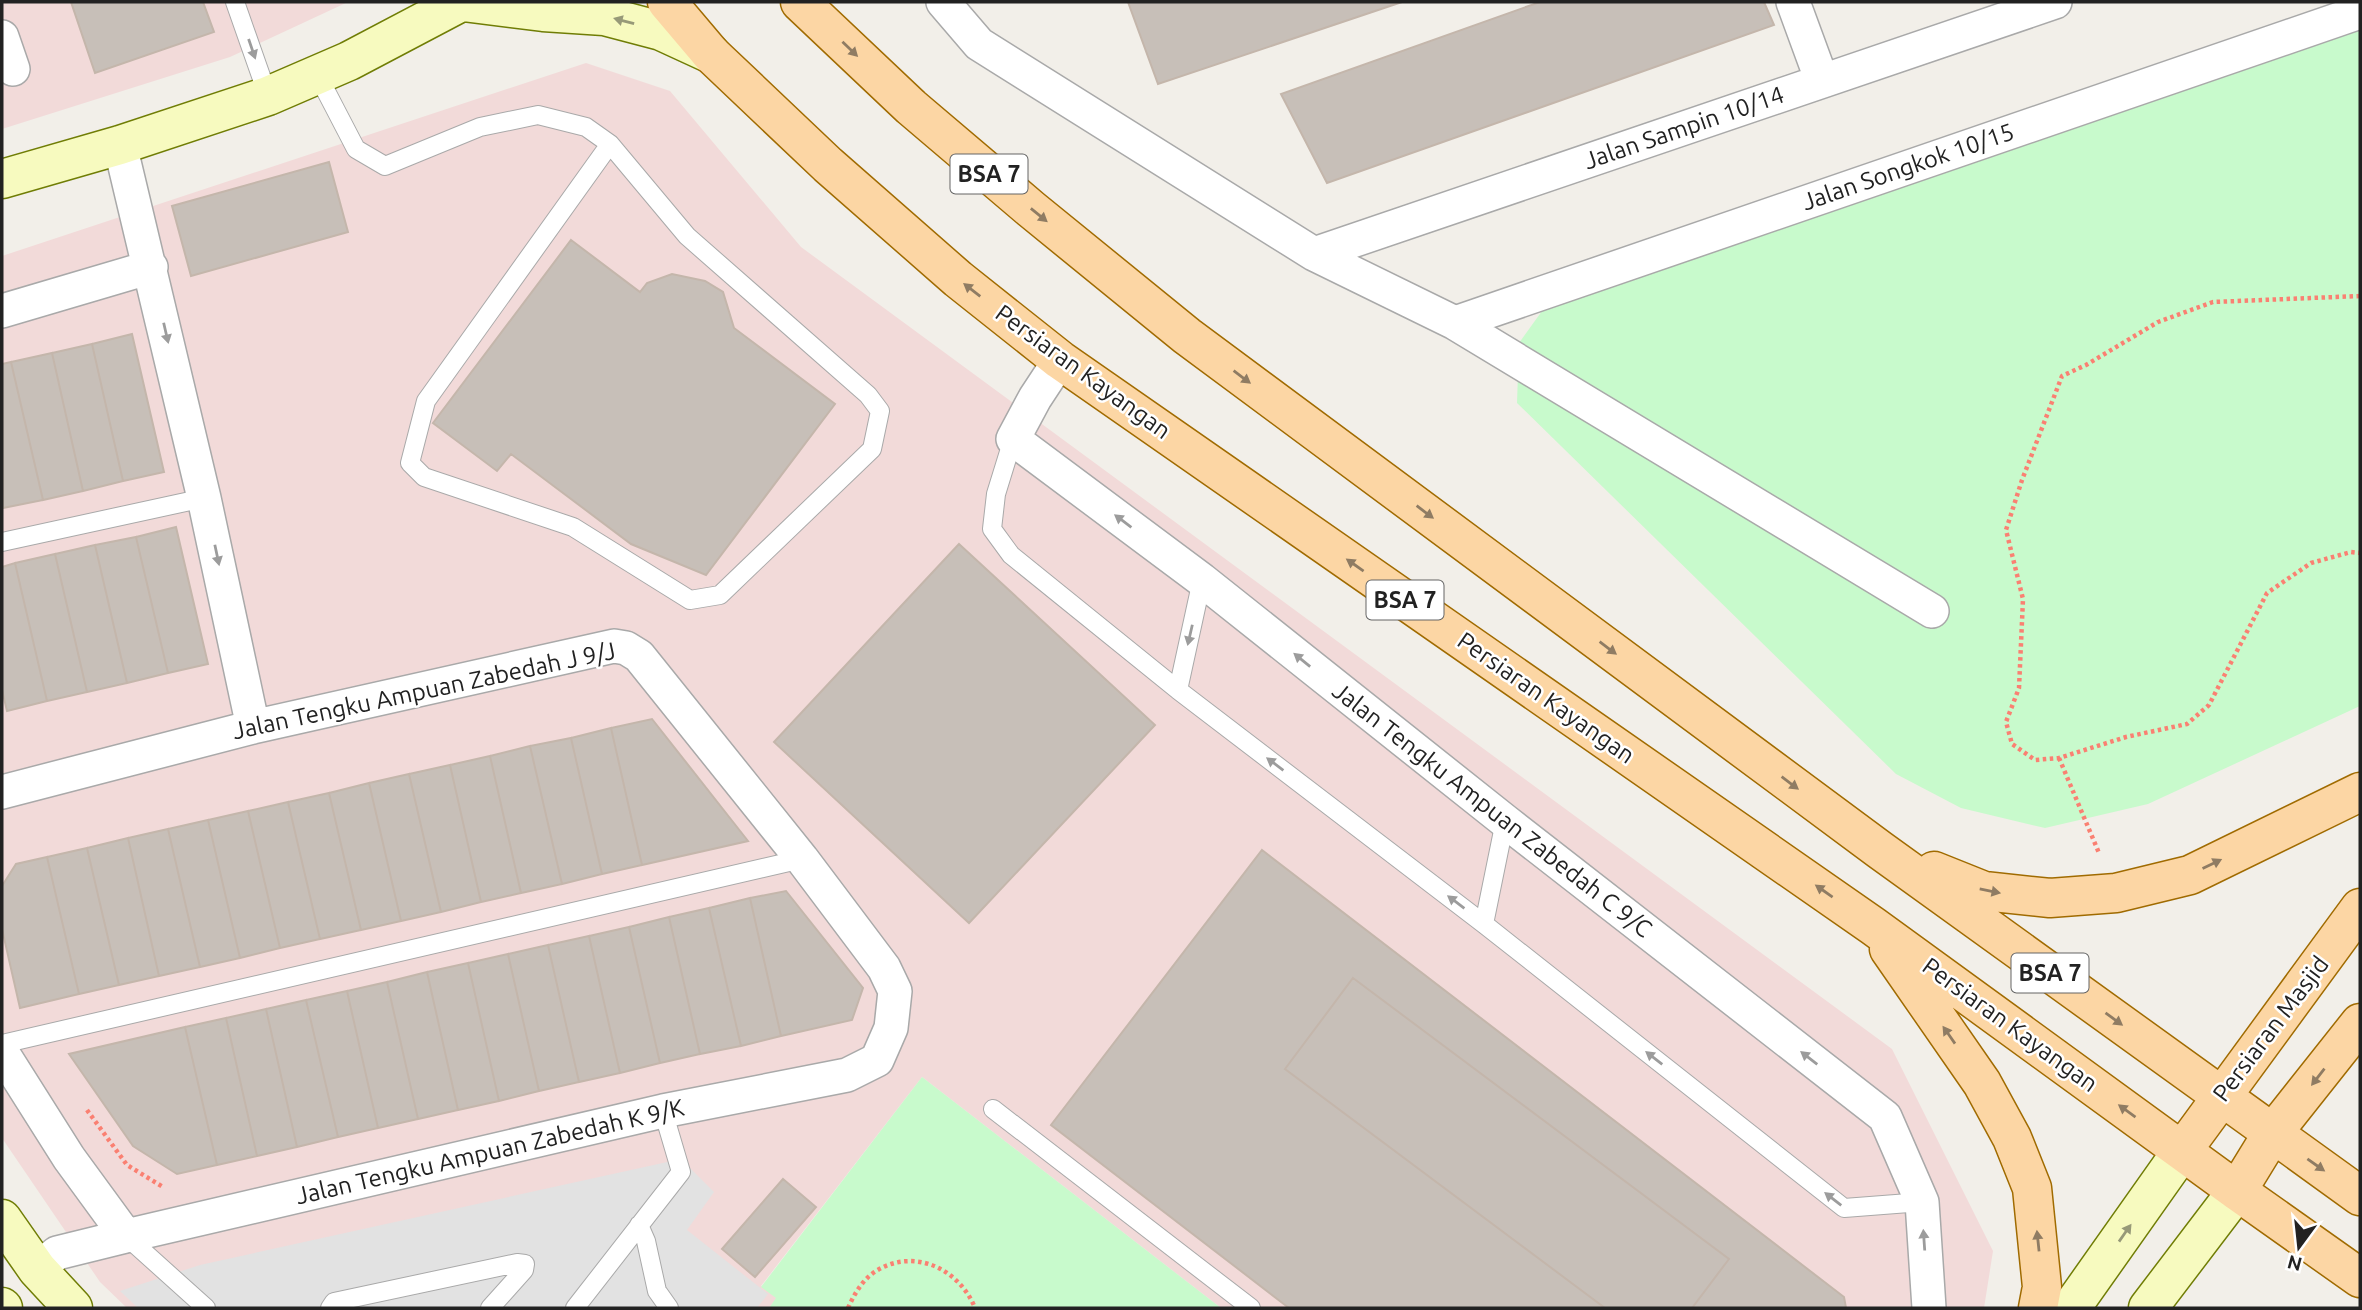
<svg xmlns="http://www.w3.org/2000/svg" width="2362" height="1310" viewBox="0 0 2362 1310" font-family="Ubuntu,sans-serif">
<rect width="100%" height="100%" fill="#f2efe9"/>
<!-- commercial -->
<path fill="#f2dad9" d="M2 2H348L230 57 2 129Z
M586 63 670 91 801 247 1892 1049 1993 1251 1984 1308H1221L922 1077 761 1286 777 1298 769 1308H127L100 1282 2 1138V256Z"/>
<!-- park -->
<path fill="#c8facc" d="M2360 2V706L2148 804 2045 828 1961 808 1896 774 1517 403 1519 343 1555 293Z
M922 1077 1221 1308H769L776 1298 761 1287Z"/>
<!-- parking -->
<path fill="#e2e2e2" d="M681 1159 714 1192 687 1230 768 1294 757 1308H138L120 1291 200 1265Z"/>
<!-- building -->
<path fill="#c7bfb8" stroke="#c4b6ab" stroke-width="2" d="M71 2H203L214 32 95 73Z
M1128 2H1402L1158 84Z
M1540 2H1764L1774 25 1327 183 1281 94Z
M329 162 348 232 191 276 172 206Z
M571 240 640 292 647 283 672 274 705 281 723 292 734 328 835 404 706 575 631 544 511 454 497 471 433 423Z
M132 334 164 472 123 481 92 344Z
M92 344 123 481 83 491 52 353Z
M52 353 83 491 43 500 11 362Z
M11 362 43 500 3 508 2 364Z
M176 527 208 664 168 673 136 537Z
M136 537 168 673 127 683 95 545Z
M959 544 1155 725 969 923 774 742Z
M95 545 127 683 87 692 55 554Z
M55 554 87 692 47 701 15 563Z
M15 563 47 701 7 711 2 690V567Z
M652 719 748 841 642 865 611 728Z
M611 728 642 865 602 874 571 738Z
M571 738 602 874 562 884 530 746Z
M530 746 562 884 521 893 490 756Z
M490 756 521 893 481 902 450 765Z
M450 765 481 902 441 912 409 774Z
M409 774 441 912 401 921 369 783Z
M369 783 401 921 361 930 329 793Z
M329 793 361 930 320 939 288 802Z
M288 802 320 939 280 948 248 811Z
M248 811 280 948 240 958 208 820Z
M208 820 240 958 200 967 168 829Z
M168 829 200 967 159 976 128 838Z
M128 838 159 976 119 985 87 848Z
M87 848 119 985 79 994 47 857Z
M1262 850 1844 1297 1846 1308H1289L1051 1125Z
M47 857 79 994 20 1008 2 929V886L16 864Z
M786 891 863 988 852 1020 781 1036 750 898Z
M750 898 781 1036 741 1046 709 908Z
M709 908 741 1046 700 1054 669 917Z
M669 917 700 1054 660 1063 629 927Z
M629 927 660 1063 620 1073 589 936Z
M589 936 620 1073 579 1082 548 945Z
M548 945 579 1082 539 1091 508 954Z
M508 954 539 1091 499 1101 468 963Z
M468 963 499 1101 458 1110 427 972Z
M427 972 458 1110 418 1119 387 982Z
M1353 978 1729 1259 1692 1308H1605L1285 1069Z
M387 982 418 1119 378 1128 347 991Z
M347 991 378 1128 338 1137 306 1000Z
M306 1000 338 1137 297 1147 266 1009Z
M266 1009 297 1147 257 1156 226 1018Z
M226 1018 257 1156 217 1165 185 1027Z
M185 1027 217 1165 177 1174 133 1146 69 1054Z
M783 1179 816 1207 755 1277 722 1249Z"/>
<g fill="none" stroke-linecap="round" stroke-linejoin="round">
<!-- lane casing -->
<g stroke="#a9a9a9" stroke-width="20">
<path id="lane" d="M235 2 268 96
M317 74 356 149 385 166 480 127 538 115 586 127 610 144
M610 144 687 236 868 395 880 411 872 449 720 595 690 600 573 527 424 477 410 463 426 401Z
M1013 439 996 494 992 529 1011 555 1178 690 1484 924 1844 1208 1922 1202
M2 542 204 498
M1178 690 1202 580
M1484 924 1505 821
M2 1044 802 859
M993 1109 1251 1308
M639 1225 646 1241 657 1291 669 1308
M126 1236 206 1308
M330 1308 334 1302 517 1263 525 1264 524 1270 490 1308
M575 1308 681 1172 663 1111"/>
</g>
<!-- street casing -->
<g stroke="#a9a9a9" stroke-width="36">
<path id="street" d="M943 2 979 44 1314 254 1455 323 1932 611
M1793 2 1822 81
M2 37 13 69
M120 145 204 498 253 727
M1314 254 2055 2
M2 311 151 267
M1455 323 2360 12
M1060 360 1035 398 1013 439 1202 580 1505 821 1885 1117 1922 1202 1929 1308
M2 792 253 727 614 646 626 648 639 656 802 859 884 968 895 991 891 1028 877 1060 847 1075 663 1111 126 1236 57 1253 37 1269
M2 1052 69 1158 126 1236"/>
</g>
<!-- secondary casing -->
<g stroke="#707d05" stroke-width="41">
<path id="secondary" d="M463 2 543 12 604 16 661 31 711 54
M2 179 120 145 268 96 349 61 461 2
M2 1219 37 1269 73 1308
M2 1307 3 1308
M2071 1308 2182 1151
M2148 1308 2237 1191"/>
</g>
<!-- primary casing -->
<g stroke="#a06b00" stroke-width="41">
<path id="primary" d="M667 2 711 54 828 165 958 279 1060 360 1873 926 2237 1191 2360 1278
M800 2 911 107 1031 209 1187 336 1880 850 2360 1196
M1934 871 1984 891 2050 898 2116 893 2190 875 2360 792
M1889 949 1982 1083 2012 1138 2032 1188 2042 1287 2038 1308
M2182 1151 2360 908
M2237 1191 2272 1134 2360 1023"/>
</g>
<!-- path -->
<path stroke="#fa8072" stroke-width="4.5" stroke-dasharray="3.5 3.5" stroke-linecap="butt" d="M2360 296 2213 302 2158 322 2086 365 2062 376 2022 480 2006 530 2023 599 2019 688 2006 722 2012 744 2035 760 2059 758 2126 737 2187 724 2209 705 2267 593 2311 563 2351 552 2360 553
M2059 758 2099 853
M87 1110 127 1165 163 1187
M848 1308C854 1295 861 1282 873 1273 912 1246 959 1268 975 1308"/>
<!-- lane -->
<use href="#lane" stroke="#fff" stroke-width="18"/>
<!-- street -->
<use href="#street" stroke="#fff" stroke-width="33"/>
<!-- secondary -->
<use href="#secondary" stroke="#f7fabf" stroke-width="38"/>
<!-- primary -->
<use href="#primary" stroke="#fcd6a4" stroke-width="38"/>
</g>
<!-- one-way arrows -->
<defs><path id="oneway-solid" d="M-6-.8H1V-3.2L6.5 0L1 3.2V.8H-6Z" transform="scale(1.75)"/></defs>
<g fill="#979978">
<use href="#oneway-solid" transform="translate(624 21) rotate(-165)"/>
<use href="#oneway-solid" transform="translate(2125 1233) rotate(-55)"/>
</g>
<g fill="#9c9c9c">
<use href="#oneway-solid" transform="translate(252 49) rotate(71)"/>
<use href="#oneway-solid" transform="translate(166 333) rotate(77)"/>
<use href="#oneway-solid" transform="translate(1123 521) rotate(-143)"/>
<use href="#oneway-solid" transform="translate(217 555) rotate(78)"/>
<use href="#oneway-solid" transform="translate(1190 635) rotate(103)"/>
<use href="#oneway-solid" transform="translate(1302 660) rotate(-141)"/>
<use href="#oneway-solid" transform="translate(1275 764) rotate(-143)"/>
<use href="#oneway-solid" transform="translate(1456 902) rotate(-143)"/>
<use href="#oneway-solid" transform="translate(1654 1058) rotate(-142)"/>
<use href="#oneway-solid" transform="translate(1809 1058) rotate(-142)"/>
<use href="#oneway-solid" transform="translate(1833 1199) rotate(-142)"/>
<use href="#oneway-solid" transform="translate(1924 1240) rotate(-94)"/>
</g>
<g fill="#8f7c63">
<use href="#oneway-solid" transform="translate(850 49) rotate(44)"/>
<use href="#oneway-solid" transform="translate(1039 215) rotate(39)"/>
<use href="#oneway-solid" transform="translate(972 290) rotate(-142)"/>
<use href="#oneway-solid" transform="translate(1242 377) rotate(37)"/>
<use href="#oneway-solid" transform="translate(1425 512) rotate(37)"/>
<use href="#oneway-solid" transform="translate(1355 565) rotate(-145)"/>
<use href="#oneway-solid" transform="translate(1608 648) rotate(37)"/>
<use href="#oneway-solid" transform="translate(1790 783) rotate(37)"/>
<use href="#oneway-solid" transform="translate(2212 864) rotate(-26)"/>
<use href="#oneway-solid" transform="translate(1824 891) rotate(-145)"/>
<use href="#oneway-solid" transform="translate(1990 891) rotate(11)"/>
<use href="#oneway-solid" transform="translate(2114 1019) rotate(36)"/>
<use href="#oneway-solid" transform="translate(1949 1035) rotate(-125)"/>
<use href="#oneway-solid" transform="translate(2318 1077) rotate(128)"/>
<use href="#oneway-solid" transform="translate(2127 1111) rotate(-144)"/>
<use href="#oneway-solid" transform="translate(2316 1165) rotate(35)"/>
<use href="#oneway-solid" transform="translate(2038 1241) rotate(-96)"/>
</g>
<g text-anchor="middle" stroke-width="5" stroke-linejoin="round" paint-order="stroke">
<!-- shield labels -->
<g fill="#fff" stroke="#646464" stroke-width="2">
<rect x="950.5" y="154.5" width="77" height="39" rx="5"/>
<rect x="1366.5" y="580.5" width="77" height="39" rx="5"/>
<rect x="2011.5" y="953.5" width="77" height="39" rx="5"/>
</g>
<g font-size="23" font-weight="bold" fill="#222">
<text x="989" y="182">BSA 7</text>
<text x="1405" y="608">BSA 7</text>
<text x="2050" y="981">BSA 7</text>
</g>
<!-- street labels -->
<g font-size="24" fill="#222" stroke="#fff">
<text transform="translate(1684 128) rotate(-19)" y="8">Jalan Sampin 10/14</text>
<text transform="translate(1908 167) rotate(-19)" y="8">Jalan Songkok 10/15</text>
<text transform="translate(1083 372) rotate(36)" y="8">Persiaran Kayangan</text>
<text transform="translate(424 691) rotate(-12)" y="8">Jalan Tengku Ampuan Zabedah J 9/J</text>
<text transform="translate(1546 698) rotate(35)" y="8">Persiaran Kayangan</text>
<text transform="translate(1492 810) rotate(38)" y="8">Jalan Tengku Ampuan Zabedah C 9/C</text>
<text transform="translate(2010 1025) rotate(36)" y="8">Persiaran Kayangan</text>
<text transform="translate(2271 1029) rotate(-53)" y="8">Persiaran Masjid</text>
<text transform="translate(490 1152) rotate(-13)" y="8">Jalan Tengku Ampuan Zabedah K 9/K</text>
</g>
</g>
<!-- border -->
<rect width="2362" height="1310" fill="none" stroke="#222222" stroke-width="7"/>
<!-- north arrow -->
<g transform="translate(2299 1247) rotate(195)" stroke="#ffffff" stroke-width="5" paint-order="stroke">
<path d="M0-5L12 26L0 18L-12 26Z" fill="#222222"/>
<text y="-10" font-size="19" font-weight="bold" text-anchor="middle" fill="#222222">N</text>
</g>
</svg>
